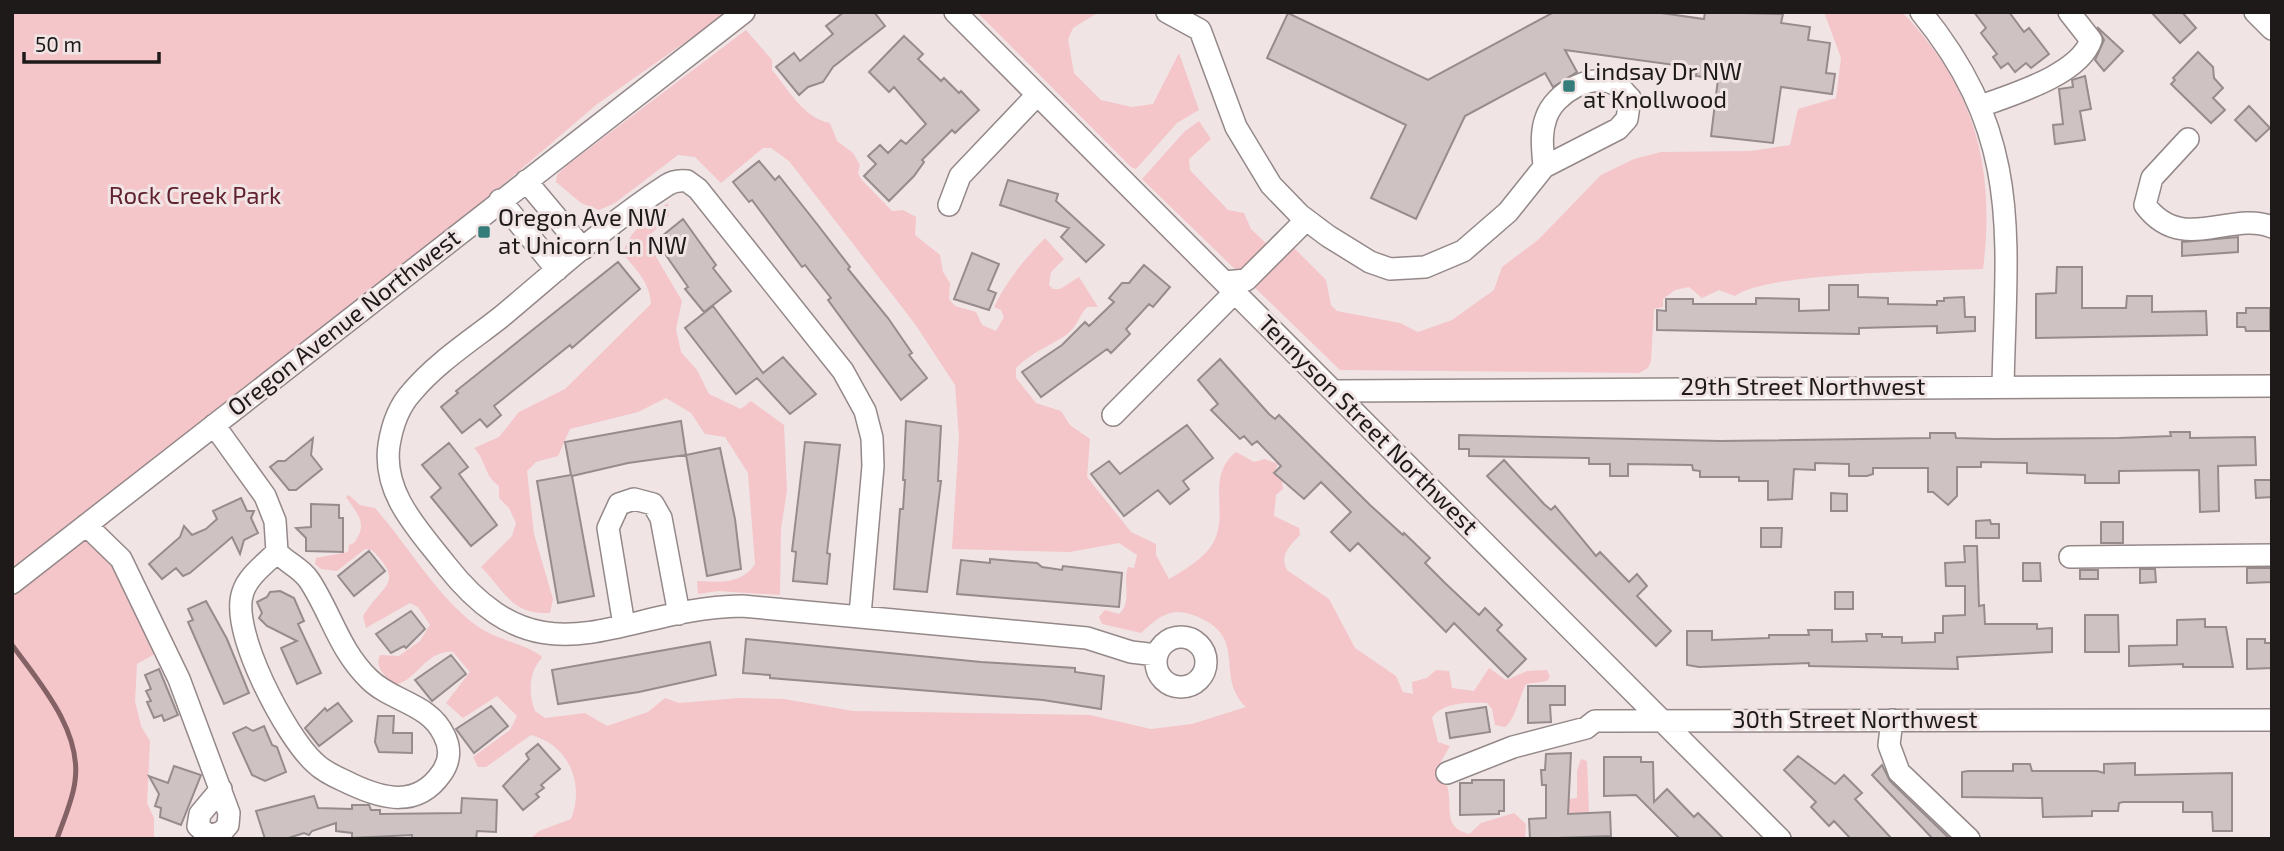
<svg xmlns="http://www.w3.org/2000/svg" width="2284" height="851" viewBox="0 0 2284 851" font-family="'Exo 2',sans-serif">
<rect width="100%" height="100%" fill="#f1e4e5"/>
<!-- green -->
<path fill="#f4c5c9" d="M12 12H728L596 105 472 211 181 440 93 541 119 562 160 651 137 664 135 701 141 726 150 741 147 803 154 818V839H12Z
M977 12H1099L1073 28 1068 39 1074 73 1101 100 1132 107 1153 104 1179 53 1199 110 1177 123 1136 169 1131 167Z
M1824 12H1902C1974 87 1996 166 1983 269 1934 271 1767 272 1735 296L1719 290 1702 298 1689 287 1675 290 1663 299V307L1654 309 1651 361 1648 368 1639 373 1340 370 1251 284 1285 250 1294 248 1326 280 1331 305 1337 311 1400 323 1418 332 1452 320 1494 290 1502 267 1538 240 1601 175 1634 159 1661 152 1751 151 1790 145 1798 109 1836 98 1841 58Z
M746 30 772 60V70C789 90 803 118 830 123L837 141 853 153 860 165 858 173 861 179 892 211 903 210 916 217 915 235 940 255 943 272 950 283 949 299 955 306 976 312 982 325 996 331 1004 317 1001 310 994 307C1007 280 1024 260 1045 238L1064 259 1051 272 1049 285 1053 289H1060L1079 277 1098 307H1087C1078 317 1077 329 1063 337 1044 349 1034 351 1016 368V378L1036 403 1061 411 1070 425 1090 439 1087 477 1131 532 1156 544V555L1169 579C1185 570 1208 556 1215 539 1228 511 1206 476 1236 452L1254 462 1265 459 1278 464 1274 473 1282 481 1283 489 1276 495 1274 516 1299 528 1300 535C1290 546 1279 555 1287 570L1329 599 1355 648 1396 676 1403 692 1413 694 1412 682 1427 678 1436 670 1449 671 1452 688 1474 691 1489 668 1506 680 1527 671 1547 670 1550 677 1547 681 1526 684C1519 698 1515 720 1505 727L1495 725 1492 709 1487 703C1470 702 1441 702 1432 718L1438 742 1450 746 1436 770C1440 776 1446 782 1448 789 1452 810 1443 827 1469 834L1481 823 1514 813 1526 824 1525 839H530L539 831 571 819C585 784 569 745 531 735L486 767H478L473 757 510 730 517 716 497 696 463 718 446 703 470 672 453 652C425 649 414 686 393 684 385 676 374 666 380 655L399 656 420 641 430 625 418 607 410 603 366 628 363 616C382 584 406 584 372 550L365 549 337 571 321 569 315 564 316 558 348 552 349 545 354 543C369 523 357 514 346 497L349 495 360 505 375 508C407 544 438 598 477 626 497 640 520 642 540 655L542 658C529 671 528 693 535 711L545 718 585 713 607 726 648 712 665 698 679 703 739 698 784 699 853 711 1090 715 1151 729 1192 724 1246 707C1213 675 1251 636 1193 615 1170 606 1157 618 1141 633L1102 624 1099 617 1105 610 1119 614C1133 601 1122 582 1128 567L1134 568 1137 555 1119 543 1070 552 952 549 959 437 955 385 915 324 789 161 771 148H763L721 183 695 157 678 155 615 203 599 210 581 203 556 182 557 175 566 166Z
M1199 121 1211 139 1189 159 1190 170 1228 210 1244 213 1251 229 1269 246 1239 273 1142 179 1184 132Z
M668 203 669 216 649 236 651 248 682 301 676 329 681 352 697 370 709 394 741 409 751 401 784 425 787 490 781 529 780 595 718 591 698 594 697 581C719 582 741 585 755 564L748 473 725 437 705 434 691 413 666 398 638 412 570 429 558 456 536 462 527 471 534 534 553 599 550 613C511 615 505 591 481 567L512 536 516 523 509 508 499 498V486C484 476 486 460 474 448L499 437 519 412 565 389 651 304C650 283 636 269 623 254 629 231 649 216 668 203Z
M1581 759 1587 761 1590 839H1574L1573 814 1559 813 1550 801 1577 798V771Z"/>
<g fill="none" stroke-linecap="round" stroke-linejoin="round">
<!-- stream -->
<path stroke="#846164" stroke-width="5" d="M12 645C40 683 82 731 75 781 73 800 63 821 57 839"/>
</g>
<!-- building -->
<path fill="#cfc2c3" stroke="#978c8d" stroke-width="2" d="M844 12H874L885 26 833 67 823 82 808 87 799 95 776 67 794 53 800 61 833 34 826 26Z
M1554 12H1654L1704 19 1705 12 1783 14 1781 23 1810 27 1808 40 1830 43 1826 73 1835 74 1832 94 1781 87 1773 143 1711 136 1718 79 1696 76 1697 68 1565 50 1577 72 1553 87 1545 73 1465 116 1416 219 1371 198 1406 125 1267 58 1288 13 1428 80Z
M1974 12H2009L2024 32 2029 28 2049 54 2031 68 2026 63 2015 72 2008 63 2001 68 1993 57 1997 54 1981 33 1986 28Z
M2151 12H2182L2196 28 2180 43Z
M2097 27 2123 51 2104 71 2095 60 2104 40Z
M904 36 923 54 918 59 941 81 944 78 959 93 961 91 979 110 955 133 952 130 922 160 924 162 914 176 889 201 864 176 876 164 868 156 880 145 888 153 901 140 906 144 926 124 894 87 889 92 869 72Z
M2198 52 2213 67 2214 78 2223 88 2213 98 2225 110 2211 123 2171 84 2175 80 2173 78Z
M2085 76 2091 109 2080 111 2085 140 2055 144 2053 125 2063 124 2059 89 2073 87 2072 80Z
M2249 106 2270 128 2256 141 2235 120Z
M759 161 775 180 779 176 817 224 850 267 848 269 888 318 912 353 909 355 927 378 901 400 828 300 831 298 805 265 802 267 752 200 749 202 733 182Z
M1008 180 1058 194 1056 201 1104 245 1086 262 1061 237 1069 228 1000 205Z
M683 219 716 265 713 268 731 291 704 312 685 289 688 287 656 241Z
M2238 237V252L2182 256V242Z
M972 253 999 264 988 290 996 293 989 310 954 299Z
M618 262 640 289 572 348 570 345 494 406 501 415 487 427 480 419 462 433 441 407 458 393 456 391Z
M1144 265 1170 287 1153 307 1149 304 1126 329 1130 334 1111 353 1107 349 1041 397 1022 372 1062 345 1085 322 1089 326 1114 302 1109 298 1122 283H1129Z
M2057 267H2082V308H2126L2127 296H2152V312L2206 311 2207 335 2036 338V294L2056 293Z
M1829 285H1858V297L1888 298V304L1937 305V301H1944V298L1964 297 1965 317H1975V331L1937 333V326L1859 328V334L1657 330V310L1666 311V299H1693V304H1756V298L1799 299V311L1829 310Z
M713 306 763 373 783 357 816 394 790 414 757 378 736 394 685 328Z
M2246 308H2270V331H2246L2245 327H2237V313H2246Z
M1220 359 1269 414 1275 419 1279 415 1370 505 1403 535 1404 533 1430 558 1425 563 1445 583 1479 615 1485 608 1502 625 1497 630 1526 659 1508 677 1454 623 1446 632 1358 543 1350 551 1331 532 1351 512 1321 482 1304 499 1274 473 1281 466 1257 441 1252 445 1244 436 1240 439 1211 410 1218 404 1198 380Z
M681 421 686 455 628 463 572 476 594 596 558 603 537 481 571 475 565 442Z
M906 421 941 426 938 481H941L927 592 894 589 900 509H903L905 480H903Z
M1187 425 1213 458 1183 481 1189 489 1170 504 1158 490 1124 516 1091 474 1109 461 1120 474Z
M2170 432H2190V438L2255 437 2256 465 2218 466 2219 511 2200 512 2199 470 2119 471V483H2085V475L2027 473V463L1981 462V467H1957V496L1948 505 1933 492H1928V468H1873V474L1867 476H1849V464L1815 463V470L1794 469 1792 499 1768 500V481H1739V477H1700V471L1693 470 1692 465 1628 464V476H1610V464H1589V458L1469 456V449H1459V435L1720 441 1930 438V433H1955L1956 438 1994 439 2119 438 2171 436Z
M313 438 311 455 322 469 296 490H289L270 467 278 461H285Z
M805 442 840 445 827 553 830 554 827 584 793 581 796 552 792 551Z
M449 443 468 467 459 474 497 525 471 546 431 497 441 488 422 465Z
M720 448 735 519 741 569 707 576 686 455Z
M1504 460 1544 504 1551 510 1555 506 1596 556 1600 552 1629 582 1637 574 1647 586 1637 596 1671 631 1656 646 1487 476Z
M2255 480H2272V497L2256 498Z
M1831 493 1847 494V511H1831Z
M241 498 247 511H254L251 518 258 533 244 540 240 554 232 537 190 573 183 576 176 568 162 579 149 564 180 537 184 526 192 535 206 529 217 519 213 511Z
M311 504 339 505V518H343V552L306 551V538L296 528 311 527Z
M1990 520 1991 524H1999V538H1976V521Z
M2101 522H2123V543H2101Z
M1761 528H1782L1781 547H1761Z
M1964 546H1977L1979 606 1984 605 1985 624H2037V629L2052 628V652L1957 657 1958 669 1809 666V663L1699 667 1687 665V631H1712V640L1769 638V635H1809L1808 630H1832V642L1867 641 1866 634H1882V637H1902V643L1935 642V633H1943V616L1965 615V586H1946L1945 563 1965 562Z
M369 551 385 571 354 596 338 576Z
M990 559 1037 563 1042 567 1062 570 1063 566 1122 573 1119 607 957 594 961 560 990 563Z
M2023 563H2040L2041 581H2023Z
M2247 568H2272V582L2247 583Z
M2140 569H2155L2156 582 2140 583Z
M2080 570H2098V579H2080Z
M280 591 294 598 304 621 298 624 321 673 297 684 281 648 297 641 267 626 259 618 262 613 257 602 267 597 270 592Z
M1835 592H1853V609H1835Z
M206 601 227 639 249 693 224 704 188 622 193 620 188 609Z
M411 611 425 629 406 648 404 646 391 653 376 634Z
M2085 615H2118L2119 652H2085Z
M2205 619V627H2226L2233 667H2183V664L2129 666V646L2177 645V620Z
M746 639 981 662 1075 668V672L1104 676 1101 709 1043 700 770 678V675L743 673Z
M2247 639H2265V643H2272V668L2247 669Z
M710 642 716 675 639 692 558 704 552 670Z
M451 655 466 674 432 701 415 680Z
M159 669 178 715 164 721 162 715 154 718 147 702 151 701 146 691 151 689 145 675Z
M1528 686H1565V705H1550L1551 722 1528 723Z
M338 703 352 721 319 746 305 728 325 708 327 711Z
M491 706 508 726 474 753 456 729Z
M1486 707 1490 732 1450 738 1446 713Z
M378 716H394L393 733H412V753L379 752 375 742Z
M264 726 272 745 277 747 286 772 265 781 252 775 233 733 246 727 253 731Z
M538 744 560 769 541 785 544 788 536 794 539 797 523 810 503 786 529 759 526 754Z
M1571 753 1568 814 1610 812 1611 836 1530 839 1529 819 1546 818V785H1542L1541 770H1545L1546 754Z
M1798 756 1835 784 1844 775 1862 793 1855 799 1892 839H1851L1834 821 1829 826 1811 807 1816 802 1784 770Z
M1604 757H1641V762H1653L1654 802 1667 789 1694 817 1698 813 1724 839H1680L1636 795 1604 796Z
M2135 763V775L2232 773V831H2213L2212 812H2183V802H2123L2119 803 2118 811H2092V816L2043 817 2042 798 1962 797V772L1968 771H2013V764H2030L2032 771H2097L2104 773V764Z
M1882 765 1890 781 1950 839H1933L1872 775Z
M174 766 201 775 181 825 160 817 161 808 155 806 159 794 149 776 168 783Z
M1472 780H1504V811H1499V814L1460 815V783H1472Z
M314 796 318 808 352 809V805H369L371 810H380V814L461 813 462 798 497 800 496 832 477 831 476 839H412V835L352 838V833L336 831V823L312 831 309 835 304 833 285 839H265L256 811Z"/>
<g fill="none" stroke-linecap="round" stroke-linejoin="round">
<!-- minor casing -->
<g stroke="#948889" stroke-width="24">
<path id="minor" d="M955 12 1780 839
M1167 12 1200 30 1236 127 1271 185 1300 215 1328 236 1370 262 1390 269 1425 267 1463 251 1508 212 1544 167 1618 129 1627 119 1630 98C1626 94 1622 89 1618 86 1593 70 1554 93 1546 118 1540 134 1543 151 1544 167
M1921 12C2024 138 2006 236 2003 387
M2255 12 2272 29
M1981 106C2013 94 2079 75 2091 40L2069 12
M2188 139 2152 178 2145 205C2182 255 2231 210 2272 227
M526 181 583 249
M500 200 557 270
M949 205 960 176 1037 95
M1225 282 1246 280 1306 220
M1334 391 2272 386
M1113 415 1235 292
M214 425 265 496 275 521 277 552C287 563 301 568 309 580 331 613 339 650 369 679 392 702 429 703 444 735 451 748 450 762 441 774 417 808 383 799 351 784 339 778 325 773 315 763 286 737 229 630 243 592 248 576 265 564 277 552
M86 525 121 559 179 679 229 813 228 825 222 832 209 836 198 826 200 814 221 789
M2070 557 2272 555
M12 583 744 12
M860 615 873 466 872 438 865 411 843 371 698 189 687 181C679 180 673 181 667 185 608 223 555 272 501 317 472 340 436 363 412 392 399 406 392 426 389 445 382 494 419 530 446 565 544 690 617 608 742 606L1087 638 1131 652 1157 655
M624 625 608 528 619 504 634 499 653 504 661 518 679 614
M1156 662a25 25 0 1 1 50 0a25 25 0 1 1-50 0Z
M1892 720 1889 745 1899 772 1969 839
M1447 773 1513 747 1586 728 1595 721 2272 720"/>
</g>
<!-- minor -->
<use href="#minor" stroke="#fff" stroke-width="21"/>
</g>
<!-- markers -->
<g fill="#357d7a" stroke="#f1e4e5" stroke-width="2.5">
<rect x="1562" y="79" width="14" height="14" rx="3.5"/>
<rect x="477" y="225" width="14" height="14" rx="3.5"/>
</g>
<g text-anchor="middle" stroke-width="6" stroke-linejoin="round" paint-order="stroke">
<!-- poi labels -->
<g font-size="24" fill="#1e1a1a" stroke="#f1e4e5" text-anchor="start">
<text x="1583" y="80">Lindsay Dr NW<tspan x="1583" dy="28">at Knollwood</tspan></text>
<text x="498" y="226">Oregon Ave NW<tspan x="498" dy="28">at Unicorn Ln NW</tspan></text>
</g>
<!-- park labels -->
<g font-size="24" fill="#60222e" stroke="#f1e4e5">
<text x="195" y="204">Rock Creek Park</text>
</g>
<!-- street labels -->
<g font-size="24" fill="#1e1a1a" stroke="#f1e4e5">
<text transform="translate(344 323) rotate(-38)" y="8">Oregon Avenue Northwest</text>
<text x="1803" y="395">29th Street Northwest</text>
<text transform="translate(1368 425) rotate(45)" y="8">Tennyson Street Northwest</text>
<text x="1855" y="728">30th Street Northwest</text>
</g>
</g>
<!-- border -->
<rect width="2284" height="851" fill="none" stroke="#1e1a1a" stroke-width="28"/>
<!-- scale -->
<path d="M24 52v10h135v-10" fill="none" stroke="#1e1a1a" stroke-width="3.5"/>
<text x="35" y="52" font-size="21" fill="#1e1a1a" stroke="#f1e4e5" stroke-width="5" paint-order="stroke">50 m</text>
</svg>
